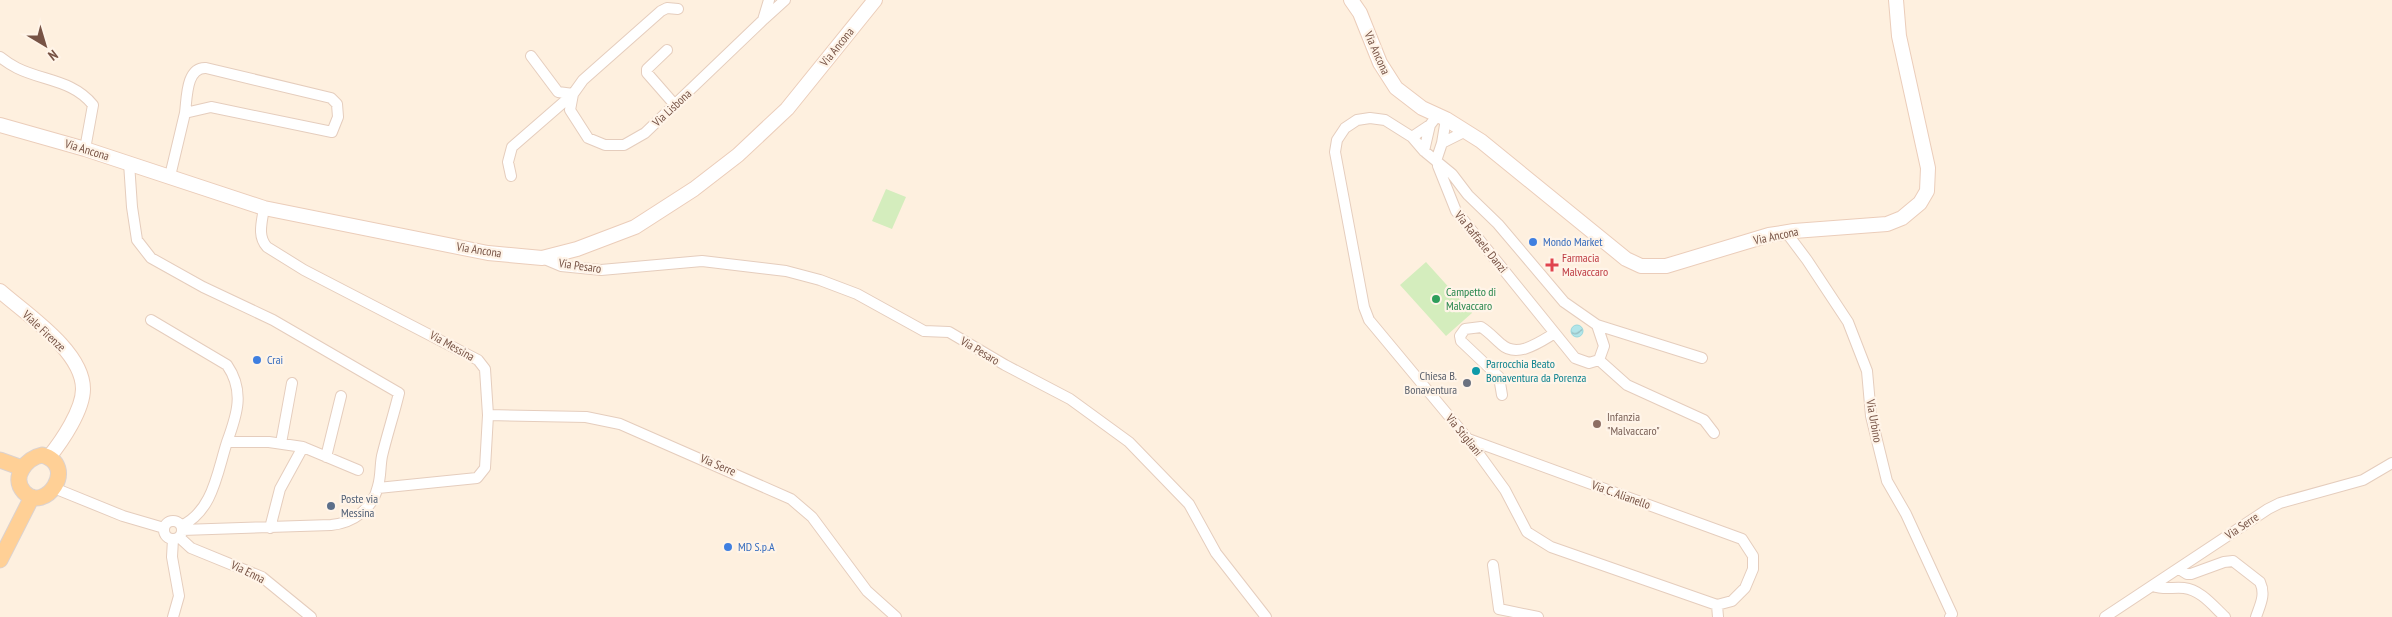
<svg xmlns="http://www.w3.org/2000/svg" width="2392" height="617" viewBox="0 0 2392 617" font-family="'PT Sans Narrow',sans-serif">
<defs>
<pattern id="water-waves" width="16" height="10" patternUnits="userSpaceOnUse" patternTransform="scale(1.25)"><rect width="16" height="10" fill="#b2e5e9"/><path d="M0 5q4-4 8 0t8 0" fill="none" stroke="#96bcbf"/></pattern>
</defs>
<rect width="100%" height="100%" fill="#fef0df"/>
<!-- park -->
<path fill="#d4edbd" d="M886 189 906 197 892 229 872 221Z
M1426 262 1472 313 1446 336 1400 285Z"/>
<!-- water -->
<path fill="url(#water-waves)" stroke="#97d7dc" d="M1571 331a6 6 0 1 1 12 0a6 6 0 1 1-12 0Z"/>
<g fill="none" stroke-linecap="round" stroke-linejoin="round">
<!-- street casing -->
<g stroke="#e5cdbd" stroke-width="12">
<path id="street" d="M678 9 667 8 661 11 583 80 573 94 570 110 588 138 605 145H624L645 133 763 20 769 0
M764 19 785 0
M667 50 647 69V73L675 105
M531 56 558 92 573 94
M0 57C5 61 11 65 17 68 43 81 73 80 93 105L85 149
M1412 137 1430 125 1437 116
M1442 143 1466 131
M1424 151 1430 125
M1436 161 1442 143 1446 119
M129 163 132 207 137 240 151 258 203 287 273 320 399 393C394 414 387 435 382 456 380 466 381 476 378 486 373 509 353 523 331 525L182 530
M1438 166 1456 211 1575 358 1589 363 1599 360
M170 176 185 113 211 107 332 132 338 117 337 104 331 98 206 68C186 67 187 98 185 113
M511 176 508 162 512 147 573 94
M264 208C262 222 257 236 267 247L304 270 478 360 485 369 488 415 485 468 477 478 378 488
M1786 232 1807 260 1848 322 1867 371 1871 416 1887 481 1906 514 1952 614 1950 617
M542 258 561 266 601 270 702 261 786 271 820 280 857 294 924 331 949 332 1005 365 1070 399 1129 442 1189 504 1216 553 1266 617
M151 320 227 365C245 391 237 415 227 442H269L303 447 358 470
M1597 325 1702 358
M1599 360 1627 385 1704 420 1714 433
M1502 395 1499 377 1461 341 1460 336 1465 329 1481 327C1489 332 1494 338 1501 344 1517 359 1540 342 1555 333
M488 415 586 417 620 424 791 499 812 517 867 591 896 617
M1468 439 1742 539 1753 556V569L1745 588 1732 601 1717 605 1551 547 1527 532 1505 490 1468 439 1369 320 1364 307 1335 152 1337 140 1345 128 1357 120 1370 118 1385 120 1412 137 1424 151 1452 174 1468 195 1498 224 1564 302 1597 325 1604 346 1599 360
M281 443 292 383
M326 457 341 396
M54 488 123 516 164 528
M164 530a9 9 0 1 1 18 0a9 9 0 1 1-18 0Z
M181 526C213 511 217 473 227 442
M270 528 280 489 303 447
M179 537 191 548 262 577 311 617
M173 539 172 557 179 596 173 617
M1493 565 1499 609 1538 617
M2179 569 2187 574H2191L2224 562 2233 561 2260 582C2266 595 2260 605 2256 617
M2153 586C2164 590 2172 587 2184 588 2201 590 2213 606 2225 617
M1717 605 1718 617
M2105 617 2268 509 2280 503 2363 480 2392 463"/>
</g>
<!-- secondary casing -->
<g stroke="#ebcdba" stroke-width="16">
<path id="secondary" d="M1351 0 1360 13 1380 63 1396 88 1422 108 1446 119 1481 141 1626 259 1641 266H1666L1769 235 1794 231 1887 224 1902 218 1920 203 1927 191 1928 168 1899 36 1896 0
M0 125 85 149 264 208 488 253 542 258 577 249 635 227 694 189 738 155 787 109 875 0
M0 291C26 314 83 351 83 389 83 410 62 441 49 457"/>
</g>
<!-- primary casing -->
<g stroke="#dcd2cf" stroke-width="17">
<path id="primary" d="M42 455C79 465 45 515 24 492 10 477 27 458 42 455Z
M0 460 22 468
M0 560 32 497"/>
</g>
<!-- street -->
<use href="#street" stroke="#fff" stroke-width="10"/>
<!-- secondary -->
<use href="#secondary" stroke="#fff" stroke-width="14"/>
<!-- primary -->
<use href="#primary" stroke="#ffd096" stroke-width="15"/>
</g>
<!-- markers -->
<g fill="#3f7fe0" stroke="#fff4e8" stroke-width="2">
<circle cx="1533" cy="242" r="5"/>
<circle cx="257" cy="360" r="5"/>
<circle cx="728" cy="547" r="5"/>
</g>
<path fill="#e0444e" stroke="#fff4e8" stroke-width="2" d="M1549.5 257.5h5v5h5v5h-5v5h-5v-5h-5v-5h5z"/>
<circle fill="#2e9e5b" stroke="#fff4e8" stroke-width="2" cx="1436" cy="299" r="5"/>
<circle fill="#0f9aa8" stroke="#fff4e8" stroke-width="2" cx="1476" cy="371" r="5"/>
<circle fill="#6b7280" stroke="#fff4e8" stroke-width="2" cx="1467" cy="383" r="5"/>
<circle fill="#8d6e63" stroke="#fff4e8" stroke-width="2" cx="1597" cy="424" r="5"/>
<circle fill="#5c6f8a" stroke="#fff4e8" stroke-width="2" cx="331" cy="506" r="5"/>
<g text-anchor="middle" stroke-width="4.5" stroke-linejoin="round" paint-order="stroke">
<!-- street labels -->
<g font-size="12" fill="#775345" stroke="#fff4e8">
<text transform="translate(837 47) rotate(-51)" y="4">Via Ancona</text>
<text transform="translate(1377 53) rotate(66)" y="4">Via Ancona</text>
<text transform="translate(672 108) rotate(-43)" y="4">Via Lisbona</text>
<text transform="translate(87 150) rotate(17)" y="4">Via Ancona</text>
<text transform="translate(1776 236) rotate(-12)" y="4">Via Ancona</text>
<text transform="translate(1481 242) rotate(51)" y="4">Via Raffaele Danzi</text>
<text transform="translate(479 250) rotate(9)" y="4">Via Ancona</text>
<text transform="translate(580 266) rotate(8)" y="4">Via Pesaro</text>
<text transform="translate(44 331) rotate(43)" y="4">Viale Firenze</text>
<text transform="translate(452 346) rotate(29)" y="4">Via Messina</text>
<text transform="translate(980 351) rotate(31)" y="4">Via Pesaro</text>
<text transform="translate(1874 421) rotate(80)" y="4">Via Urbino</text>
<text transform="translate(1464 435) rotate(51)" y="4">Via Stigliani</text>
<text transform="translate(718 465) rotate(23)" y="4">Via Serre</text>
<text transform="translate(1621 495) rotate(20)" y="4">Via C. Alianello</text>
<text transform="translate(2242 526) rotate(-34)" y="4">Via Serre</text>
<text transform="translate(248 572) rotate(26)" y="4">Via Enna</text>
</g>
<!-- shop labels -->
<g font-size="12" fill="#366cbe" stroke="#fff4e8" text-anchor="start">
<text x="1543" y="246">Mondo Market</text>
<text x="267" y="364">Crai</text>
<text x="738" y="551">MD S.p.A</text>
</g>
<!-- health labels -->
<g font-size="12" fill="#be3a42" stroke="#fff4e8" text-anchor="start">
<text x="1562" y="262">Farmacia<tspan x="1562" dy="14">Malvaccaro</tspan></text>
</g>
<!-- leisure labels -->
<g font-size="12" fill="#27864d" stroke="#fff4e8" text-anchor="start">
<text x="1446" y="296">Campetto di<tspan x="1446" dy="14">Malvaccaro</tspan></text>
</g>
<!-- culture labels -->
<g font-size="12" fill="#0d838f" stroke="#fff4e8" text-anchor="start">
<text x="1486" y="368">Parrocchia Beato<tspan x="1486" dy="14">Bonaventura da Porenza</tspan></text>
</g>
<!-- worship labels -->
<g font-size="12" fill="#5b616d" stroke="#fff4e8" text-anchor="end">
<text x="1457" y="380">Chiesa B.<tspan x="1457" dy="14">Bonaventura</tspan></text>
</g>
<!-- education labels -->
<g font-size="12" fill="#785e54" stroke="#fff4e8" text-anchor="start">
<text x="1607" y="421">Infanzia<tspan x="1607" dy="14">"Malvaccaro"</tspan></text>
</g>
<!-- service labels -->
<g font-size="12" fill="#4e5e75" stroke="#fff4e8" text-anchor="start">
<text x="341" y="503">Poste via<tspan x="341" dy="14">Messina</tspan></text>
</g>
</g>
<!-- north arrow -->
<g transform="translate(45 45) rotate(142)" stroke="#fff4e8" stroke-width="4" paint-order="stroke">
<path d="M0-4L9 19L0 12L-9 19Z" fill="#775345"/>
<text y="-8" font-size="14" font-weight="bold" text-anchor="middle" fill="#775345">N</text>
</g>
</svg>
